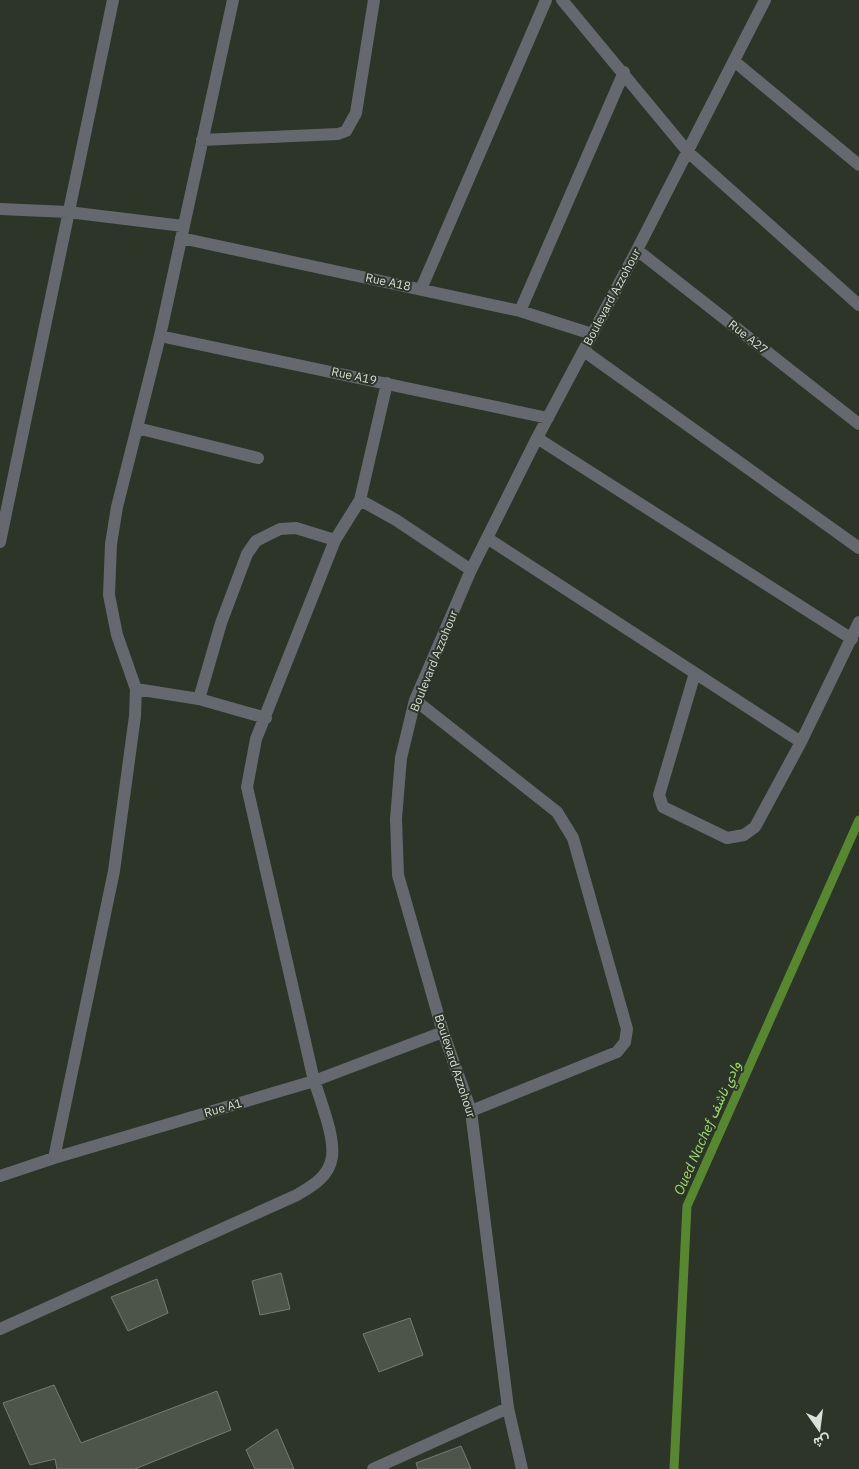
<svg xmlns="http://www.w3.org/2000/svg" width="859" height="1469" viewBox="0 0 859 1469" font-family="'IBM Plex Sans',Vazirmatn,sans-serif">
<rect width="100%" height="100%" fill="#2d3428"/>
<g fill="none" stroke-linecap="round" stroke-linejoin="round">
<!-- stream -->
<path stroke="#578731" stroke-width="9" d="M674 1469 687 1206 859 820"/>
</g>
<!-- building -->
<path fill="#4d5548" stroke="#757d70" d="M281 1273 290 1309 260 1315 252 1281Z
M157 1279 168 1313 128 1331 111 1297Z
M410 1318 423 1355 379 1372 363 1334Z
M54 1385 81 1443 217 1391 231 1430 135 1469H57L55 1459 30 1465 3 1403Z
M277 1429 294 1469H255L246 1450Z
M461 1446 471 1469H418L416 1463Z"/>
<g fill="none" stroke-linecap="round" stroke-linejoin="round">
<!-- lane -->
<path stroke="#65696f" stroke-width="12" d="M199 699 221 623 247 554 256 541 280 529 296 528 335 540"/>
<!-- street -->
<path stroke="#65696f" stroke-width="12" d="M562 0 688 152 859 305
M734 61 859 165
M202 140 338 134 346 131 356 113 374 0
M0 209 68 212 183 226
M181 238 520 311 592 334
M637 250 859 424
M421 289 546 0
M520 311 624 72
M160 336 548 418
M584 351 859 548
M137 428 258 458
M537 438 852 639
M360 500 396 520 471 570
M487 538 801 742
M0 542C39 362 75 181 113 0
M695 673 659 795 663 807 727 838 744 835 755 827 801 742 859 622
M136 689 199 699 266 718
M415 700 557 812 573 838 627 1029 625 1042 617 1052 471 1111
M54 1158 114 871 135 716 136 689 117 635 109 595 111 544 117 507 160 336 233 0
M0 1176 54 1158 314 1081 443 1032
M0 1329 297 1195C312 1186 329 1177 332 1157 335 1133 318 1097 312 1072 291 977 269 882 247 787L256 739 335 540 360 500 387 383
M373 1469 508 1408
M522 1469 508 1408 471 1111 443 1032 398 875 396 819 401 758 415 700 471 570 537 438 637 250 765 0"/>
</g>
<g text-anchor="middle" stroke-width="4" stroke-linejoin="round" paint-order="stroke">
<!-- street labels -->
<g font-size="12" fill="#dadfd7" stroke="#2d3428">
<text transform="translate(388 282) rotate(12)" y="4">Rue A18</text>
<text transform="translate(612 297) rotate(-62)" y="4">Boulevard Azzohour</text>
<text transform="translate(748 337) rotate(38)" y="4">Rue A27</text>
<text transform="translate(354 376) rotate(12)" y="4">Rue A19</text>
<text transform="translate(434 661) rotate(-68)" y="4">Boulevard Azzohour</text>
<text transform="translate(455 1066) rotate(72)" y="4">Boulevard Azzohour</text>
<text transform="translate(223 1108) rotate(-16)" y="4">Rue A1</text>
</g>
<!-- water labels -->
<g font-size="14" font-style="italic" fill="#9cdd6d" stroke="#2d3428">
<text transform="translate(707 1128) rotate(-66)" y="5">Oued Nachef وادي ناشف</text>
</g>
</g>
<!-- north arrow -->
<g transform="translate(819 1429) rotate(166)" stroke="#2d3428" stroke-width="4" paint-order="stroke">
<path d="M0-4L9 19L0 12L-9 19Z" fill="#dadfd7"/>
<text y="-8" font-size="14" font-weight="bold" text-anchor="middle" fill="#dadfd7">ش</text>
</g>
</svg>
